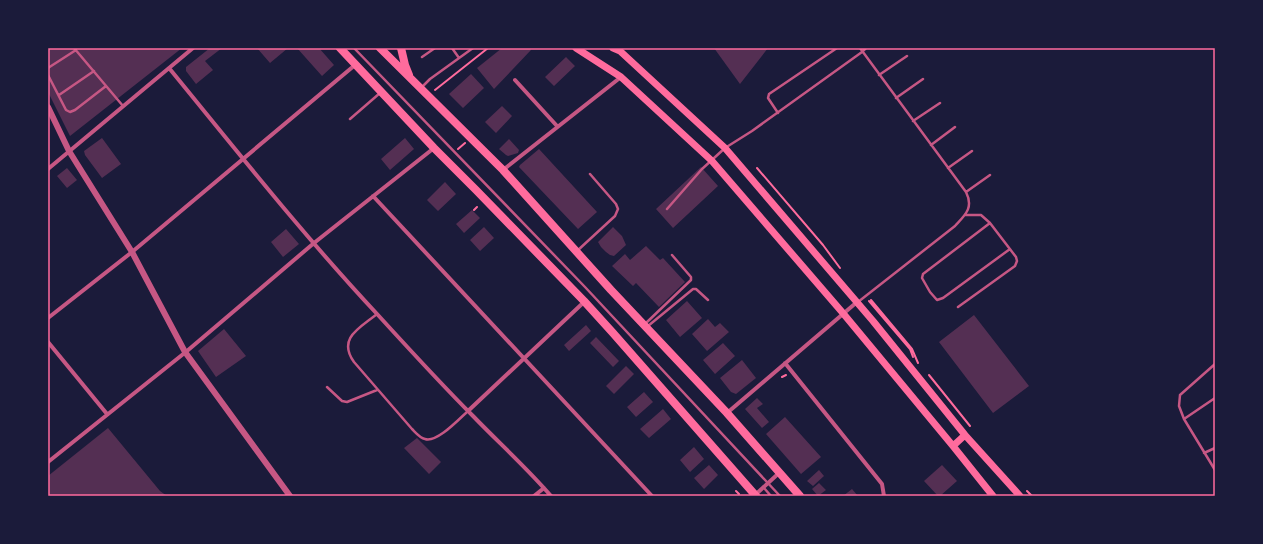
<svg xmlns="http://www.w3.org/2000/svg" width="1263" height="544" viewBox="0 0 1263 544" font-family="Cabin,sans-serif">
<rect width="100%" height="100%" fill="#1b1b3a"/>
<!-- building -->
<path fill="#542f53" d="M48 48H182L70 136 48 92Z
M210 48H222L205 61 213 70 196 84 186 71V67Z
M257 48H288L270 63Z
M297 48H319L334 65 322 76Z
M502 48H529L531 50 494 89 477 68Z
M714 48H768L740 84Z
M566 57 575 66 554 86 545 77Z
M471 74 484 88 463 108 449 94Z
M502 106 512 116 496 133 485 122Z
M102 138 121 164 102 178 85 155 84 151Z
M405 138 414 149 390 170 381 159Z
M509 139 519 150 518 153 508 156 506 155 499 149Z
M539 149 597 212 578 229 519 167 520 165Z
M701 167 718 186 673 228 656 209Z
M67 168 77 180 67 188 57 176Z
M445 182 456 194 438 211 427 200Z
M472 210 480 218 464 233 456 224Z
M484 227 494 238 480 251 470 240Z
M613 227 622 236 626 245 614 256 610 255 606 252 601 247 598 242Z
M286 229 299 244 283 257 271 242Z
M646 246 660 260 663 258 685 282 659 307 636 283 633 286 612 266 625 254 630 260Z
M687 301 702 318 680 337 666 320Z
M974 315 1029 386 993 413 939 342Z
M708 319 715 327 720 323 729 332 707 351 692 334Z
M586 325 591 331 569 351 564 345Z
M224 329 246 356 216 377 198 351Z
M596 337 619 361 613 367 590 343Z
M723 343 735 356 715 374 703 360Z
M742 360 756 378 736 394 731 392 720 378Z
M626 366 634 374 614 394 606 386Z
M644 392 653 402 636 417 627 407Z
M757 398 763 404 757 408 769 422 762 428 745 409Z
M663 409 671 419 649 438 640 429Z
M785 417 821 457 801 474 766 434Z
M108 428 160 491 167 496H48V476Z
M417 438 441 462 429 474 404 448Z
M694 447 704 459 690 472 680 460Z
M709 465 718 475 704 489 694 478Z
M942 465 957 481 940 496H938L924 481Z
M819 470 824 476 813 486 807 481Z
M819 483 826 490 818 496 812 489Z
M852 489 858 496H843Z"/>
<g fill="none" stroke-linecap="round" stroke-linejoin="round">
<!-- path -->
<path stroke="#ff6b9d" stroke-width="2" d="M435 90 488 48
M458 149 465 143
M757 168 823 245 840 268
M474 210 477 207
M871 300 912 349 918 363
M869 301 910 349 913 357
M929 375 970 426
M782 377 786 375
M736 491 739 494
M1027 491 1032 496"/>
<!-- service -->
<path stroke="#c65784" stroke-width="2.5" d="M74 48 123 106
M354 48 585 287 780 496
M452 48 459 58
M422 57 435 48
M48 68 76 50
M48 75 66 110 70 112 75 110 106 86
M879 75 907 56
M421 88 430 79 473 48
M59 95 94 71
M896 98 923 79
M778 113 768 98 769 94 837 48
M350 119 380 93
M913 121 940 103
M931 145 955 127
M948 168 972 151
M966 192 990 175
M667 209 702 169 725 148 752 131 862 52 866 48
M990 223 923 274 922 278 930 292 937 300 943 298 1010 249
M577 251 615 216 618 209 616 204 590 174
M858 302 955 226C965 215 974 208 966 192L860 48
M958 307 1015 266 1017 261 1016 257 990 223 981 215H965
M377 314C360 328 337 338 354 362L412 429C416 433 420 438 425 439 437 443 459 419 468 411
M646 323 691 280V277L672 255
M648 326 693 289H696L708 300
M1215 364 1180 395 1179 406 1184 419 1215 470
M327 387 342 401 347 402 377 390
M1184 419 1215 398
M1204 453 1215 448
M764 488 771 496"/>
<!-- minor -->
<path stroke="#c65784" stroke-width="4" d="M169 68C237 151 304 236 378 315 409 349 440 383 473 416 499 443 527 468 551 496
M515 80 557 126
M48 169 193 48
M503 170 621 77
M373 196 652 496
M48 318 132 252 355 65
M48 342 107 414
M785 363 882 484 884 496
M468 411 584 302
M727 413 857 302
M48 462 187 351 314 243 434 148
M534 496 544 488
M754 496 779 473"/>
<!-- tertiary -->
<path stroke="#c65784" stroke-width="6" d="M48 107 69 151 132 252 185 352 290 496"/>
<!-- secondary -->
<path stroke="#ff6b9d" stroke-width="7" d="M576 48 621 77 712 161 842 312 953 446 993 496
M613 48 620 51 725 148 873 321 965 435 1020 496
M953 446 965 435"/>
<!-- primary -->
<path stroke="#ff6b9d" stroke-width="8" d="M340 48 434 148 476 190 584 301 613 333 756 496
M380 48 503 170 611 290 727 413 800 496
M401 48 405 65 409 75"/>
</g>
<!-- border -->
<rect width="1263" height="544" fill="none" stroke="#1b1b3a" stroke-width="98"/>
<rect x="49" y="49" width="1165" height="446" fill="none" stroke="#ff6b9d" stroke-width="1.5"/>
</svg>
